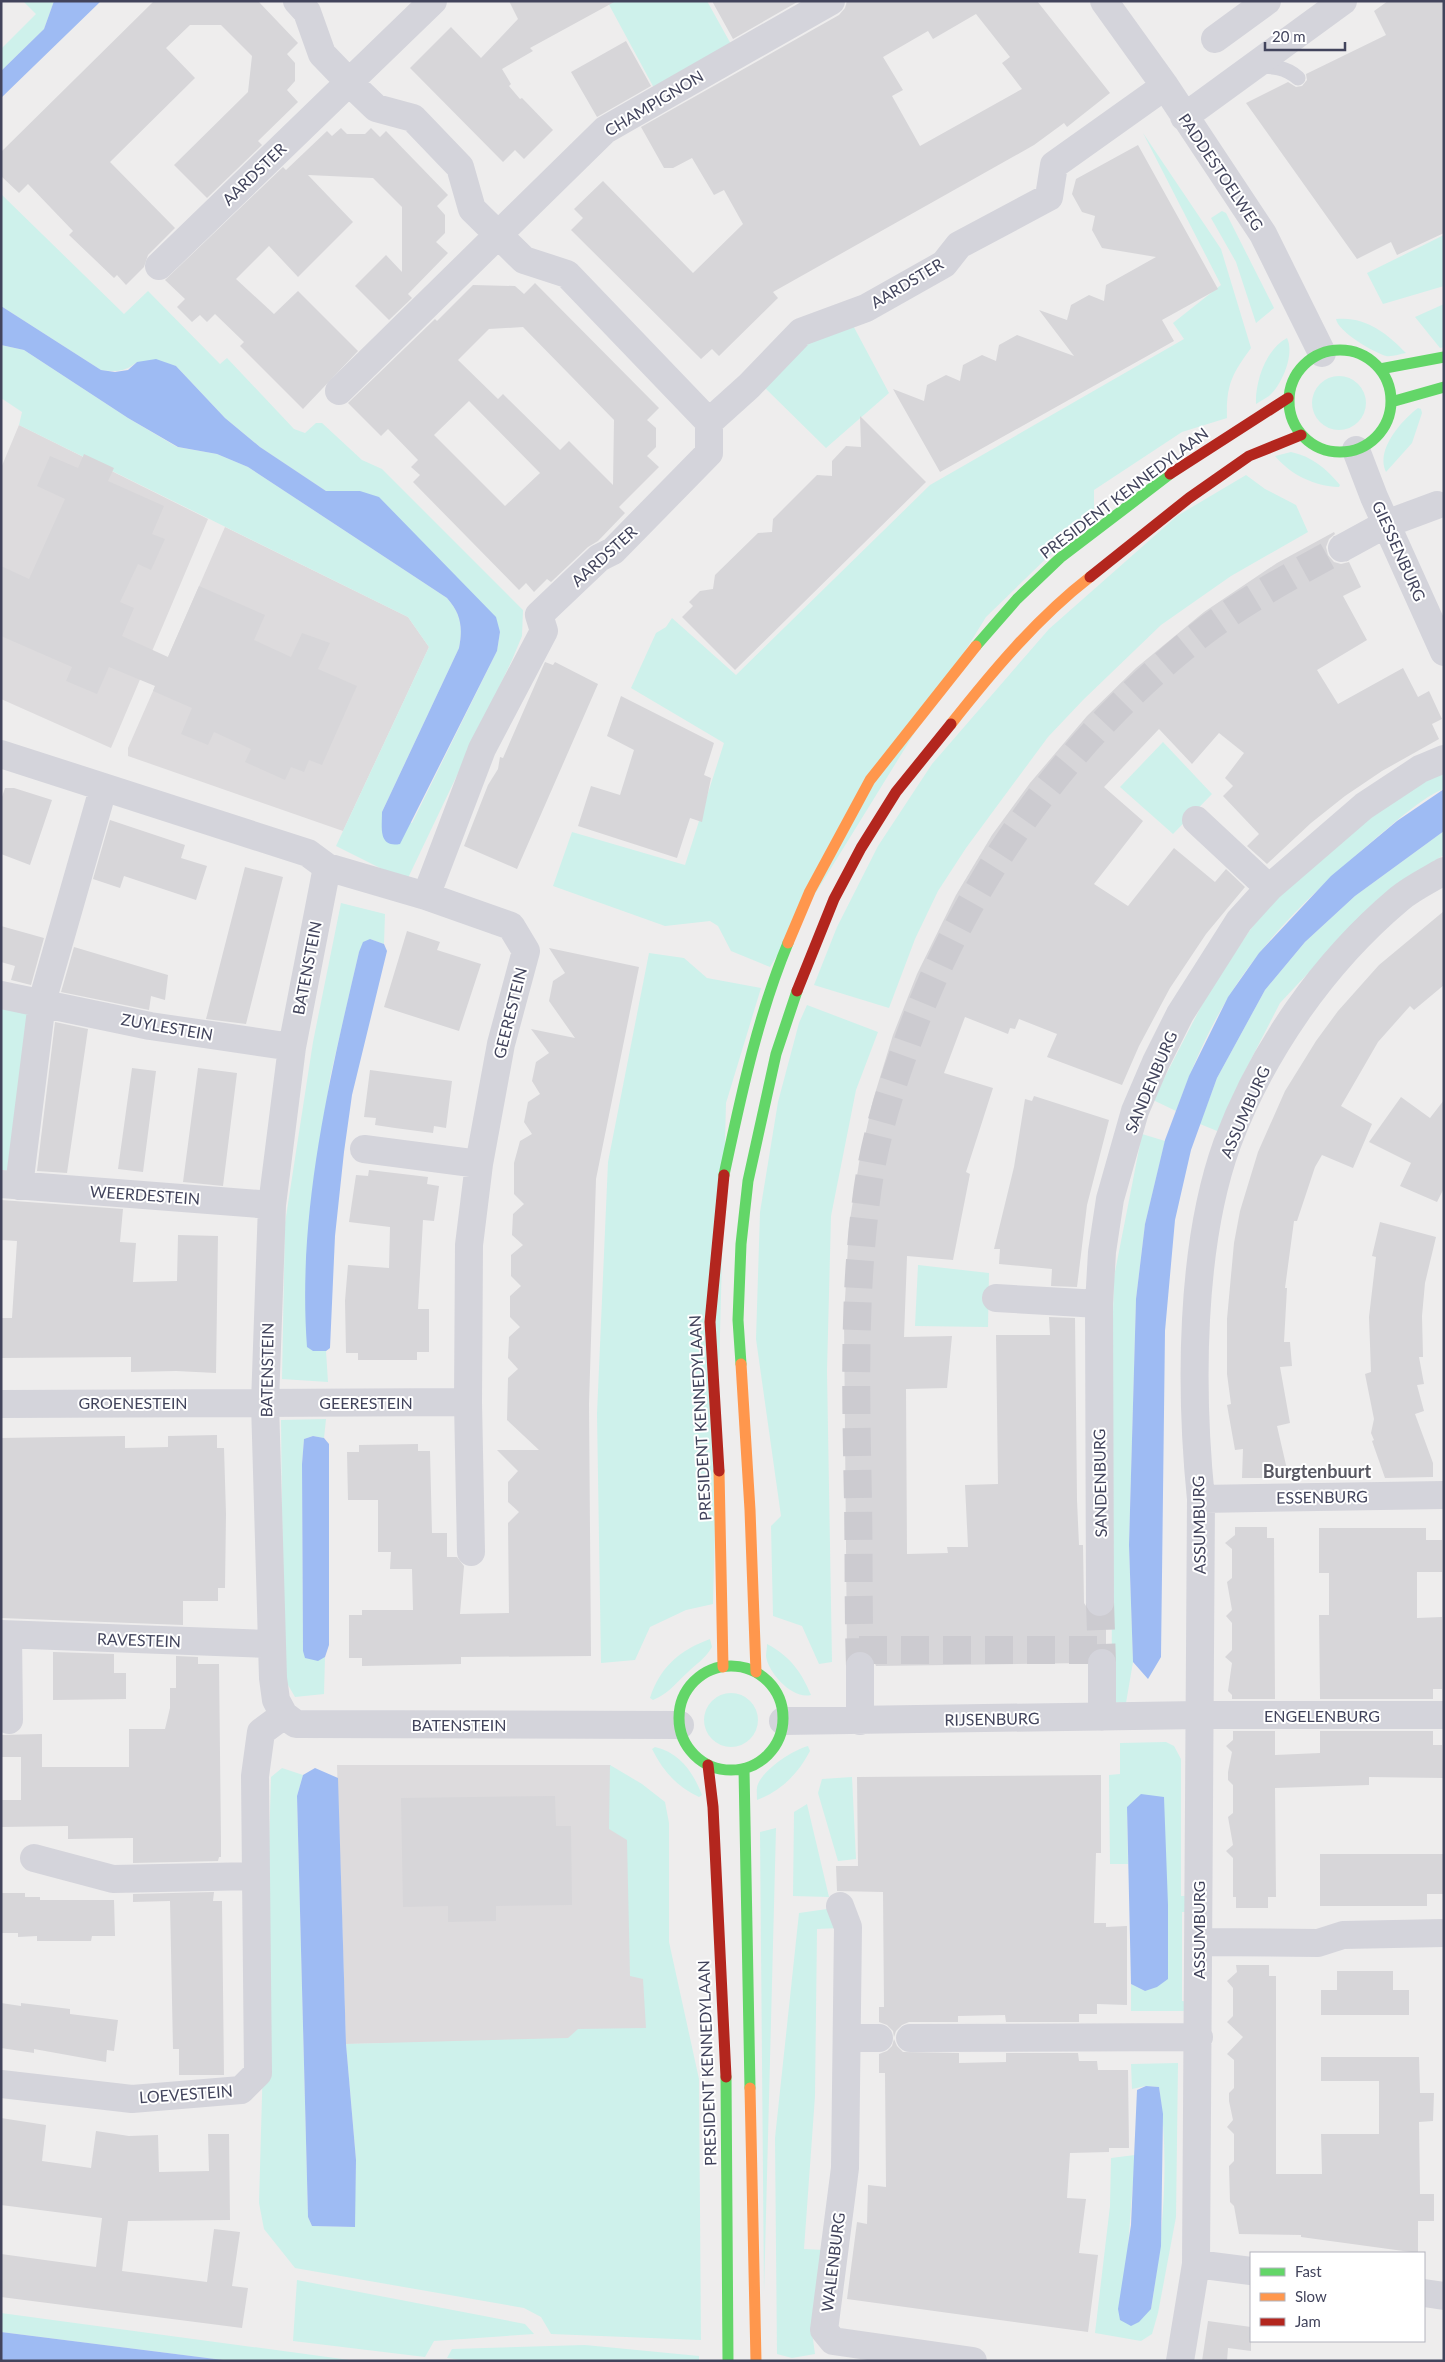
<svg xmlns="http://www.w3.org/2000/svg" width="1445" height="2362" viewBox="0 0 1445 2362" font-family="Lato,sans-serif">
<rect width="100%" height="100%" fill="#eeeded"/>
<!-- education -->
<path fill="#dddbdd" d="M19 425 208 519 111 748 1 699V468Z
M225 527 408 617 429 647 343 831 128 756V748Z
M337 1765H610L644 1795 649 2039 346 2044Z"/>
<!-- green -->
<path fill="#cef1eb" d="M23 1H54L44 29 1 71V49L36 14Z
M607 1H707L732 46 654 88Z
M1143 133 1221 249 1251 348C1232 374 1226 385 1227 418L1182 432 1094 490V512L986 617 770 967 731 951 718 926 710 921 665 926 553 886 572 832 685 865 724 743 631 688 656 633 666 627 672 618 736 675 930 485 1184 339 1173 323 1221 285Z
M1 194 124 314 148 291 220 364 227 358 294 429 305 433 316 423H322L362 460 382 469 523 610 522 636 512 660 408 878 386 871 336 846 429 647 408 617 19 425 22 412 1 398V345L24 350 128 418 177 447 217 454 248 467 447 598C461 614 463 627 459 648L382 812 412 823 497 651 500 632 360 491H326L260 447 225 418 176 366 137 362C125 372 116 372 101 370L1 306Z
M1222 211 1226 213 1274 308 1256 323 1236 262 1211 218Z
M1444 235V286L1383 304 1367 273Z
M1444 304V347L1440 348 1415 317Z
M848 316 889 393 826 448 764 387 818 334Z
M1336 319C1365 316 1387 333 1406 353 1400 354 1392 357 1386 356 1375 353 1338 332 1336 319Z
M1287 338C1295 354 1282 385 1269 396 1265 399 1260 401 1256 404 1255 382 1266 349 1287 338Z
M1312 403a27 27 0 1 1 54 0a27 27 0 1 1-54 0Z
M1418 408 1421 409 1422 413 1412 443 1386 472C1375 450 1402 420 1418 408Z
M1291 452C1311 456 1327 469 1340 485L1339 487C1314 486 1291 475 1275 456Z
M1246 475 1265 489 1296 505 1308 532 1231 576 1161 625 1083 700 1048 737 966 848 938 891 915 939 889 1008 814 985 837 927 878 846 932 764 1049 629 1177 516Z
M1163 742 1212 794 1173 834 1120 787Z
M1444 769V789C1425 795 1392 825 1376 838 1322 884 1266 935 1229 996 1207 1032 1190 1072 1176 1111L1153 1100 1208 993 1250 930 1275 899 1381 808Z
M1444 831V855L1426 866 1343 936 1280 1003 1244 1073 1222 1133 1200 1124 1217 1078 1265 990 1305 942 1355 896Z
M341 903 385 914 384 944 370 939 359 952 330 1078 309 1222 330 1348 326 1351 328 1382 282 1379 285 1223 313 1042Z
M649 953 684 958 707 978 761 988 726 1103 713 1604 686 1610 650 1627 635 1660 601 1663 597 1414 608 1162Z
M1 1005 33 1010 12 1171 1 1170Z
M807 1005 878 1032 856 1090 831 1216 827 1371 832 1662 819 1664 802 1626 773 1616 771 1526 781 1516 756 1339 760 1212 778 1102 799 1023Z
M1142 1134 1165 1141 1145 1224 1136 1299 1129 1545 1133 1662 1126 1703 1112 1702 1111 1382 1114 1277Z
M918 1265 989 1273 988 1327 915 1326Z
M326 1419 324 1438 313 1436 304 1439 302 1464 303 1651 316 1660 325 1657 324 1694 295 1697 284 1678 281 1420Z
M710 1639 712 1647C704 1660 697 1663 687 1673 675 1684 668 1694 653 1700L650 1698C660 1667 680 1650 710 1639Z
M767 1644C790 1656 802 1673 811 1695 793 1700 768 1673 766 1656 766 1653 767 1648 767 1644Z
M704 1720a27 27 0 1 1 54 0a27 27 0 1 1-54 0Z
M1166 1742 1174 1746 1181 1759V1896H1191V1912H1182V2001L1191 2002V2011H1131V1984L1145 1991 1127 1807 1128 1864H1110L1109 1775 1120 1774V1743Z
M808 1746 810 1751C798 1774 781 1791 757 1800 757 1795 756 1788 758 1784 764 1769 793 1750 808 1746Z
M655 1747C680 1753 693 1772 702 1795L699 1797C677 1787 663 1771 652 1749Z
M610 1765 642 1784 665 1802 669 1823V1942L699 2079 701 2340 551 2334 541 2317 524 2308 295 2268 264 2229 259 2203 271 1777 282 1768 303 1775 297 1796 308 2217 312 2226 354 2227 356 2160 346 2044 568 2038 578 2029 646 2028 643 1979 630 1976 627 1840 609 1829Z
M852 1777 856 1859 838 1861 818 1793 822 1779Z
M807 1804 829 1897 793 1896 794 1812Z
M776 1828 764 2292 760 1832Z
M827 1909 839 1928 817 1929 815 2096 804 2249 825 2250 812 2332 815 2354 792 2358 777 2354 775 2138 799 1913Z
M1178 2063 1176 2217 1158 2313 1152 2334 1141 2341 1095 2333 1110 2206 1111 2158 1135 2155 1127 2261 1151 2309C1163 2237 1170 2161 1159 2087L1146 2086 1132 2089 1131 2064Z
M297 2280 525 2324 534 2334 434 2341 425 2357 293 2341Z
M1 2313 357 2361H231L1 2332Z
M585 2345 699 2356V2361H469L447 2358 452 2349Z"/>
<!-- water -->
<path fill="#9ebbf3" d="M54 1H101L1 98V71L44 29Z
M1 306 101 370 115 372 128 370 137 362 156 359 176 366 225 418 260 447 326 491H360L379 497 496 617 500 632 497 651 400 844C378 848 382 828 382 812L459 648C463 627 461 614 447 598L248 467 217 454 178 447 128 418 24 350 1 345Z
M1444 789V831L1355 896 1305 942 1265 990 1217 1078 1191 1150 1175 1220 1165 1331 1161 1657 1148 1679 1133 1662 1129 1545 1136 1299 1145 1224 1165 1140 1189 1076 1228 997 1259 953 1331 876 1397 821Z
M370 939 384 944 387 951 352 1095 344 1152 335 1236 330 1348 326 1351H313L307 1347C297 1214 329 1080 359 952L363 942Z
M313 1436 324 1438 329 1444V1645L325 1657 318 1661 305 1658 303 1651 302 1464 304 1439Z
M315 1768 338 1778 346 2044 356 2160 355 2227 312 2226 308 2217 297 1796 303 1775Z
M1141 1794 1164 1797 1168 1905V1979L1157 1987 1145 1991 1131 1984 1127 1807Z
M1146 2086 1159 2087 1163 2114 1161 2246 1151 2309 1139 2322 1131 2326 1120 2320 1118 2309 1131 2225 1137 2090Z
M1 2332 231 2361H1Z"/>
<!-- building -->
<path fill="#d7d6d9" fill-rule="evenodd" d="M154 1H258L298 43 287 54 295 63V81L287 90 298 102 258 141 262 145 207 198 174 165 248 92 252 56 221 25H190L166 48 195 78 110 162 175 228 148 255 144 267 126 285 117 275 114 278 69 235 73 231 28 184 19 193 1 176V152Z
M509 1H616L530 48 533 51 502 69 511 84 509 86 520 99 522 98 553 130 524 159 515 150 503 162 410 68 451 27 481 58 518 19Z
M712 1H799L733 39Z
M847 1H1037L1110 93 1067 127 1064 123 1034 145 773 292 778 298 719 356 712 349 701 359 571 230 583 218 574 209 603 181 693 273 743 224 724 190 714 195 692 158 673 168H664L641 127 839 15 845 8ZM976 14 1010 57 1002 63 1022 89 920 146 892 96 903 90 883 57 928 31 933 39Z
M1388 1H1444V233L1397 255 1391 242 1357 259 1246 103 1288 82 1296 87 1302 86 1307 80 1306 74 1386 35 1374 11Z
M626 41 651 86 597 117 571 72Z
M341 128 347 134H365L371 128 380 137 386 131 448 195 437 206 445 215V233L436 242 448 253 408 294 412 298 389 320 355 286 386 255 402 272V207L373 178 308 175 353 222 298 277 269 246 236 279 274 314 298 291 358 351 303 409 240 346 244 342 215 314 207 322 200 315 192 322 177 307 185 299 165 280 283 167 286 170 327 131 332 136Z
M1138 145 1218 289 1162 320 1174 341 940 472 893 389 924 401 927 385 946 375 960 381 963 365 982 355 996 361 999 345 1017 335 1074 356 1039 310 1067 320 1071 305 1089 295 1104 301 1106 285 1156 257 1102 248 1092 230 1095 216 1082 212 1072 194 1076 179Z
M535 283 659 408 647 420 656 428V447L647 456 659 467 619 507 625 513 598 541 588 547 551 582 547 579 534 592 526 583 519 590 413 482 420 475 411 467 418 460 388 429 381 436 348 403 435 319 437 321 473 285 515 286 524 294ZM523 327 614 420 613 485 569 441 560 450 503 394 498 399 458 360 489 329ZM469 401 540 473 505 506 434 435Z
M860 416 926 482 735 670 682 617 693 606 689 602 700 591 713 589 715 575 758 533 772 532 773 519 817 475 832 476V461L846 446 861 447Z
M84 454 114 468 108 481 164 506 152 534 165 539 151 570 138 564 120 602 134 608 122 636 168 657 199 586 265 615 254 640 291 657 302 633 330 643 318 669 357 686 322 765 309 760 304 772 291 767 285 780 245 762 251 749 214 732 208 745 181 734 192 708 153 691 155 686 109 667 97 694 66 681 72 667 1 636V566L29 579 65 499 37 486 50 456 78 468Z
M1334 532 1335 534 1329 539 1326 547 1328 555 1334 562 1341 564 1349 562 1361 587 1343 596 1367 640 1317 670 1338 704 1403 668 1418 697 1429 691 1442 719 1432 724 1439 739 1382 771 1345 796 1311 823 1267 864 1247 846 1259 834 1223 796 1233 786 1225 778 1244 753 1219 733 1192 764 1159 729 1104 787 1143 821 1094 884 1128 906 1174 848 1215 882 1226 869 1245 887 1206 934 1170 988 1139 1046 1122 1085 1047 1057 1057 1034 1019 1019 1015 1029 1010 1028 1008 1034 965 1017 944 1073 993 1088 966 1172 970 1174 953 1260 907 1256 904 1337 952 1336 947 1388 906 1389 907 1554 948 1553 947 1547H968L965 1485 998 1484 996 1335H1050L1049 1317 1075 1318 1077 1500 1079 1545H1083L1084 1603 1092 1615 1100 1618 1106 1616V1648L1094 1650 1088 1656 1086 1663 876 1666 873 1658 867 1652 860 1650 853 1652 847 1657 844 1318 849 1226 859 1163 873 1100 893 1035 917 974 956 895 992 835 1030 783 1087 716 1136 668 1204 612 1277 563Z
M545 662 553 665 555 662 598 684 517 869 464 846 488 785 498 769 500 757 503 758Z
M621 696 714 743 704 775 711 778 702 822 690 818 677 858 578 826 591 786 620 795 634 750 607 736Z
M5 788H14L52 800 30 865 1 854V800Z
M110 820 185 845 181 858 207 866 196 900 124 876 120 888 93 879Z
M245 867 283 877 246 1024 206 1019Z
M1444 911V985L1414 1010 1410 1006 1378 1042 1341 1106 1372 1124 1353 1168 1322 1155 1315 1167 1297 1221H1294L1285 1288H1287L1284 1342H1290L1292 1366 1280 1367 1290 1423 1277 1426 1289 1478H1242L1243 1449 1235 1450 1227 1405 1231 1404 1227 1374V1319L1234 1243 1240 1211 1258 1152 1285 1091 1316 1041 1338 1011 1379 965Z
M1 926 44 938 31 985 11 980 15 966 1 962Z
M407 931 440 942 437 950 481 964 459 1031 384 1007Z
M74 947 168 975 165 1000 151 996 149 1010 61 992Z
M549 948 639 967 596 1179 589 1404 591 1656 461 1657V1664L362 1666V1658H349V1615H362V1610H413L412 1569H390L391 1552H378V1500H348L347 1452H359V1445L418 1444V1451H430L432 1533H447V1557H457L464 1566 460 1614 509 1613 508 1523 519 1512 508 1502V1482L518 1471 497 1450H539L507 1420 508 1378 518 1369 508 1358 509 1337 520 1327 510 1317V1296L521 1286 511 1276V1255L523 1245 512 1235 513 1214 524 1204 514 1194V1163L520 1141 532 1134 524 1122 528 1102 540 1094 532 1081 536 1062 549 1053 531 1029 575 1038 549 1001 553 981 565 973Z
M55 1022 88 1029 67 1173 37 1171Z
M132 1068 156 1071 143 1172 118 1169Z
M198 1068 237 1073 223 1186 183 1182Z
M370 1070 452 1081 446 1128 434 1126 433 1133 395 1128 375 1125 376 1118 364 1117Z
M1034 1096 1109 1120 1087 1205 1077 1287 1051 1286 1052 1269 999 1264 1000 1249H994L1014 1167 1025 1099 1032 1101Z
M1401 1097 1430 1118 1444 1100V1188L1437 1202 1400 1186 1411 1163 1369 1142Z
M369 1170 428 1177 427 1184 439 1186 434 1221 423 1220 418 1309H429V1352H417V1360H358V1353H346L345 1301 348 1265 389 1268 390 1227 349 1222 356 1175 368 1176Z
M1 1200 123 1209 120 1242 136 1243 133 1282 177 1281 178 1235 218 1236 216 1373 176 1371 131 1372V1357L1 1358V1318H12L17 1241 1 1240Z
M1380 1222 1436 1237 1425 1283 1422 1316 1423 1357H1419L1424 1384 1417 1385 1424 1411 1415 1414 1433 1463V1477L1385 1478 1372 1441 1374 1440 1371 1433 1374 1419 1365 1374 1371 1372 1369 1317 1376 1257 1372 1256Z
M217 1435V1448H224L226 1514 225 1588H218V1601H183V1625L1 1618V1438L125 1436V1448L168 1447V1436Z
M1235 1527H1267V1538H1274L1275 1699H1232V1695L1228 1691 1232 1663 1225 1657 1232 1650V1623L1226 1616 1232 1610 1227 1582 1232 1578V1549L1225 1543 1235 1535Z
M1319 1528H1426V1540H1442V1572H1417V1618L1442 1617V1689H1433V1699H1320L1319 1615H1329V1573H1319Z
M53 1652 114 1654V1673H126V1699L53 1700Z
M176 1656 198 1657V1664H219L221 1842V1857H219L218 1861 133 1863V1838L68 1839V1826L1 1827V1800H21V1757H1V1735L42 1734V1767H129V1729H165L170 1708V1688H176Z
M1233 1731H1275V1755L1320 1753V1731H1433V1745H1442L1443 1778 1369 1777V1785L1275 1788 1276 1897H1268V1908H1236V1897H1233V1858L1226 1851 1233 1845 1228 1817 1233 1813V1785L1228 1780V1772L1232 1752 1226 1746 1233 1740Z
M1101 1775V1853H1096L1094 1923H1106V1927L1127 1926V2005L1097 2004V2014H1079V2022H1006L1005 2015 958 2016V2022H909L902 2025 896 2031 894 2037 893 2031 887 2025 879 2022V2007H884L883 1892 837 1891 836 1866H858L857 1777Z
M555 1796 556 1826H571L572 1905 496 1906V1921L448 1922V1906L403 1907 401 1798Z
M1320 1854H1443V1894H1427V1906H1320Z
M214 1892 213 1901H222L224 2075H179V2049H173L170 1901 133 1902V1894Z
M1 1893H25V1897H40V1900H114L115 1936H92L91 1941H37V1936L18 1937V1933H1Z
M1236 1965H1269V1976H1276V2174H1322L1321 2134H1379V2081H1321V2057H1419L1420 2093H1434L1433 2121 1419 2122 1420 2194H1434V2221H1418V2253L1301 2237V2235L1239 2234 1234 2206 1230 2202 1229 2166 1234 2161V2134L1227 2127 1233 2120 1229 2101V2093L1234 2088V2060L1227 2054 1243 2037 1227 2022 1233 2016V1988L1227 1981 1237 1972Z
M1337 1971H1393V1990H1409V2015H1321V1990H1337Z
M1 2003 21 2006V2003L70 2009V2014L118 2020 114 2051 107 2050 106 2062 34 2049V2053L1 2048Z
M894 2039 897 2046 903 2052 959 2053V2063L1006 2062V2053H1078L1079 2061H1097L1098 2070H1128L1129 2148H1109V2152L1070 2153 1067 2198 1086 2199 1079 2253 1098 2255 1088 2332 847 2299 857 2222 867 2224 868 2185 886 2187 885 2073H879V2054L887 2051 892 2046Z
M1 2118 46 2125 42 2161 91 2168 96 2131 129 2136 158 2135 159 2172 209 2171 208 2134H229L230 2220 128 2221 122 2271 207 2282 214 2229 240 2232 232 2286 248 2288 242 2328 1 2297V2254L96 2267 102 2218 1 2205Z
M1208 2321 1251 2327V2351L1228 2348 1227 2361H1202Z"/>
<g fill="none" stroke-linecap="round" stroke-linejoin="round">
<!-- street-tunnel -->
<path stroke="#cccbd0" stroke-width="28" stroke-dasharray="28 14" stroke-linecap="butt" d="M1100 1602 1102 1663
M859 1650H1101
M860 1666C858 1611 859 1556 858 1502 856 1401 853 1300 866 1201 872 1150 886 1102 903 1055 960 889 1063 741 1202 633 1245 600 1295 574 1342 548"/>
<!-- lane -->
<path stroke="#d4d4db" stroke-width="15" d="M1255 66C1272 66 1286 67 1298 78"/>
<!-- street -->
<path stroke="#d4d4db" stroke-width="28" d="M297 1 307 12 322 54 350 83 376 108 413 118 460 167 472 209 524 260 567 274 709 422V453L613 551 599 558 539 615 544 631 482 749 426 896
M1104 1 1165 86 1263 234 1322 353
M1215 39 1267 1
M1184 117 1343 1
M159 266 433 1
M339 391 605 130 831 1
M709 422 749 386 801 332 866 308 944 264 959 245 1049 197 1054 165 1165 86
M1356 450 1374 497 1444 652
M1342 548 1386 524 1437 505
M1 754 308 853 327 867 426 896 511 926 526 951 501 1044 479 1164 469 1245 468 1402 471 1552
M1196 820 1269 888
M327 867 292 1047 272 1205 265 1403 273 1678 276 1700 284 1715 296 1724 680 1725
M1 995 150 1026 292 1047
M364 1149 479 1164
M1 1184 272 1205
M19 1186 42 1002 103 789
M996 1298 1099 1304
M1 1404 468 1402
M1201 1499 1444 1495
M1100 1602 1099 1304 1102 1252 1110 1199 1135 1111 1156 1062 1180 1014 1239 921 1269 888 1364 806 1420 769 1444 759
M1 1634 270 1644
M8 1635 9 1720
M1102 1663V1717
M860 1666V1721
M783 1721 1200 1715H1444
M34 1858 113 1879 255 1876
M840 1906 848 1927 845 2168 824 2330 833 2341 973 2361
M1200 1942 1318 1943 1343 1935 1444 1933
M848 2038H879
M910 2038 1199 2037
M1 2084 132 2099 241 2090 258 2073 255 1776 261 1732 284 1715
M1196 2264 1251 2271
M1424 2293 1444 2296
M1180 2361 1196 2264 1201 1499C1190 1391 1190 1247 1227 1144 1262 1051 1323 963 1399 899 1412 888 1429 880 1444 871"/>
<!-- fast -->
<path stroke="#63d668" stroke-width="11" d="M1289 401a51 51 0 1 1 102 0a51 51 0 1 1-102 0Z
M1380 369 1444 357
M1391 402 1444 387
M976 646 1017 599 1060 558 1170 474
M724 1175C741 1096 757 1018 788 943
M741 1364 738 1320 741 1244 748 1181 776 1054 797 991
M679 1718a52 52 0 1 1 104 0a52 52 0 1 1-104 0Z
M744 1769 750 2088
M726 2077 728 2361"/>
<!-- slow -->
<path stroke="#ff974d" stroke-width="11" d="M951 724C992 672 1037 618 1090 577
M788 943 810 891 870 780 976 646
M741 1364 750 1510 756 1672
M719 1471 723 1667
M750 2088 756 2361"/>
<!-- jam -->
<path stroke="#b3261e" stroke-width="11" d="M1170 474 1288 398
M1090 577 1189 498 1249 456 1301 435
M797 991 834 899 861 848 896 792 951 724
M719 1471 710 1322 724 1175
M708 1765 713 1807 726 2077"/>
</g>
<g text-anchor="middle" stroke-width="4" stroke-linejoin="round" paint-order="stroke">
<!-- street labels -->
<g font-size="16" fill="#42445c" stroke="#fff">
<text transform="translate(654 103) rotate(-31)" y="6">CHAMPIGNON</text>
<text transform="translate(1221 172) rotate(56)" y="6">PADDESTOELWEG</text>
<text transform="translate(254 174) rotate(-44)" y="6">AARDSTER</text>
<text transform="translate(907 283) rotate(-31)" y="6">AARDSTER</text>
<text transform="translate(1124 493) rotate(-37)" y="6">PRESIDENT KENNEDYLAAN</text>
<text transform="translate(1399 551) rotate(66)" y="6">GIESSENBURG</text>
<text transform="translate(604 556) rotate(-42)" y="6">AARDSTER</text>
<text transform="translate(307 968) rotate(-79)" y="6">BATENSTEIN</text>
<text transform="translate(510 1013) rotate(-76)" y="6">GEERESTEIN</text>
<text transform="translate(167 1027) rotate(10)" y="6">ZUYLESTEIN</text>
<text transform="translate(1151 1082) rotate(-67)" y="6">SANDENBURG</text>
<text transform="translate(1245 1112) rotate(-66)" y="6">ASSUMBURG</text>
<text transform="translate(145 1195) rotate(4)" y="6">WEERDESTEIN</text>
<text transform="translate(267 1370) rotate(-89)" y="6">BATENSTEIN</text>
<text x="133" y="1409">GROENESTEIN</text>
<text x="366" y="1409">GEERESTEIN</text>
<text transform="translate(700 1418) rotate(-93)" y="6">PRESIDENT KENNEDYLAAN</text>
<text transform="translate(1100 1483) rotate(-91)" y="6">SANDENBURG</text>
<text transform="translate(1322 1497) rotate(-1)" y="6">ESSENBURG</text>
<text transform="translate(1199 1525) rotate(-91)" y="6">ASSUMBURG</text>
<text transform="translate(139 1640) rotate(2)" y="6">RAVESTEIN</text>
<text x="1322" y="1722">ENGELENBURG</text>
<text transform="translate(992 1719) rotate(-1)" y="6">RIJSENBURG</text>
<text x="459" y="1731">BATENSTEIN</text>
<text transform="translate(1199 1930) rotate(-90)" y="6">ASSUMBURG</text>
<text transform="translate(707 2063) rotate(-92)" y="6">PRESIDENT KENNEDYLAAN</text>
<text transform="translate(186 2094) rotate(-4)" y="6">LOEVESTEIN</text>
<text transform="translate(833 2262) rotate(-83)" y="6">WALENBURG</text>
</g>
<!-- neighbourhood labels -->
<g font-size="18" font-weight="bold" fill="#585862" stroke="#fff">
<text x="1317" y="1478">Burgtenbuurt</text>
</g>
</g>
<!-- border -->
<rect width="1445" height="2362" fill="none" stroke="#42445c" stroke-width="5"/>
<!-- legend -->
<rect x="1250" y="2252" width="175" height="90" fill="#ffffff" stroke="#b3b4be"/>
<rect x="1260" y="2268" width="25" height="8" fill="#63d668" stroke="#b3b4be"/>
<text x="1295" y="2277" font-size="15" fill="#42445c">Fast</text>
<rect x="1260" y="2293" width="25" height="8" fill="#ff974d" stroke="#b3b4be"/>
<text x="1295" y="2302" font-size="15" fill="#42445c">Slow</text>
<rect x="1260" y="2318" width="25" height="8" fill="#b3261e" stroke="#b3b4be"/>
<text x="1295" y="2327" font-size="15" fill="#42445c">Jam</text>
<!-- scale -->
<path d="M1265 42v8h80v-8" fill="none" stroke="#42445c" stroke-width="2.5"/>
<text x="1272" y="42" font-size="15" fill="#42445c" stroke="#ffffff" stroke-width="4" paint-order="stroke">20 m</text>
</svg>
